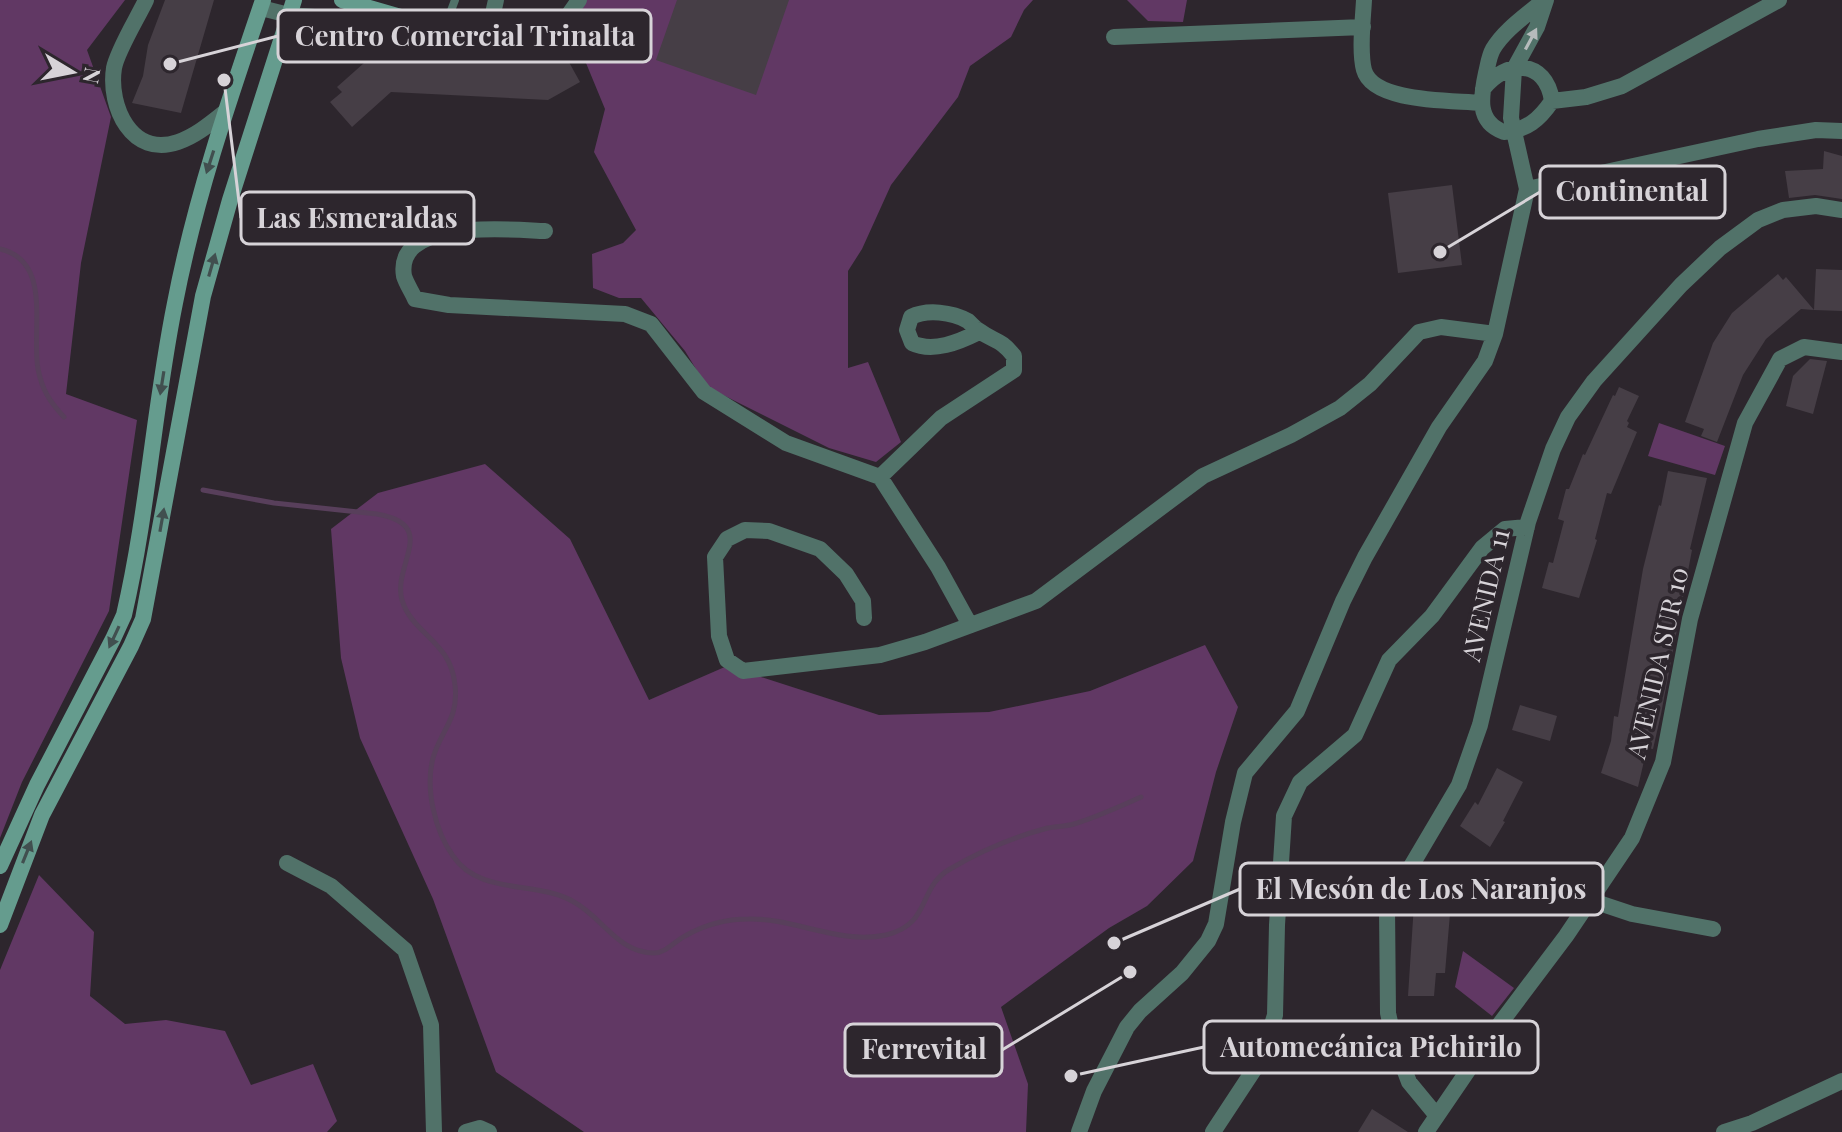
<svg xmlns="http://www.w3.org/2000/svg" width="1842" height="1132" viewBox="0 0 1842 1132" font-family="'Playfair Display',serif">
<rect width="100%" height="100%" fill="#2d262d"/>
<!-- green -->
<path fill="#613864" d="M0 0H125L87 50 111 117 81 263 66 394 137 420 109 611 22 782 0 838Z
M579 0H1033L1024 10 1011 37 970 66 958 97 891 185 862 249 848 271V368L868 362 901 442 876 462 829 448 707 387 685 351 641 298H619L593 288 592 254 623 243 636 230 594 152 605 109 567 17Z
M1127 0H1187L1183 22 1148 21Z
M1659 423 1725 446 1715 475 1648 456Z
M485 464 570 539 649 700 727 666 879 715 989 712 1090 691 1205 645 1238 707 1216 772 1193 861 1147 906 1109 928 1001 1007 1028 1084 1026 1132H584L496 1072 433 899 360 738 341 658 331 529 378 493Z
M39 875 94 932 90 996 125 1024 166 1020 225 1031 251 1085 313 1064 337 1121 327 1132H0V970Z
M1463 951 1514 988 1492 1016 1455 987Z"/>
<g fill="none" stroke-linecap="round" stroke-linejoin="round">
<!-- stream -->
<path stroke="#583f5b" stroke-width="5" d="M0 249C53 261 31 330 38 369 42 390 50 402 64 417
M203 490 274 503 377 514C440 525 392 565 402 600 412 634 451 641 455 685 459 719 441 730 433 758 425 789 435 831 453 856 480 896 537 880 574 902 602 917 618 953 654 953 666 953 675 941 685 936 704 925 727 919 749 919 794 918 840 945 886 935 932 924 917 888 950 869 979 852 1011 838 1044 829 1054 826 1064 827 1074 824 1097 817 1119 807 1141 797"/>
</g>
<!-- building -->
<path fill="#463e46" d="M165 0H214L181 113 132 103 143 76 148 45Z
M677 0H789L756 95 656 60Z
M560 46 580 82 548 100 391 92 352 127 330 102 342 92 337 87 382 47 542 56Z
M1824 151 1842 156V199L1815 195 1789 198 1785 171 1823 169Z
M1452 185 1462 265 1398 273 1388 193Z
M1816 269 1842 270V311L1814 310Z
M1778 274 1783 280 1786 277 1814 310 1801 309 1766 339 1743 375 1717 442 1701 436 1704 429 1685 422 1713 343 1732 313Z
M1810 359 1827 361 1813 414 1786 406 1793 376Z
M1619 387 1639 396 1627 421 1629 423 1627 427 1637 432 1611 494 1607 493 1595 539 1597 540 1579 598 1542 588 1549 562 1553 563 1564 521 1558 519 1566 489H1569L1583 454 1585 455 1613 395 1615 396Z
M1668 471 1707 478 1690 549 1692 550 1661 714 1653 749 1647 748 1638 787 1601 773 1611 741 1614 716 1618 717 1643 569 1659 505 1661 506Z
M1520 705 1557 716 1550 741 1512 730Z
M1497 768 1523 782 1503 821 1505 822 1490 847 1460 826 1475 802 1478 805Z
M1434 866 1454 873 1465 882 1457 904 1451 902 1445 973H1436L1434 996H1408L1414 904H1419Z
M1372 1109 1408 1132H1358Z"/>
<g fill="none" stroke-linecap="round" stroke-linejoin="round">
<!-- lane -->
<path stroke="#517269" stroke-width="8" d="M446 24 455 0"/>
<!-- street -->
<path stroke="#517269" stroke-width="16" d="M146 0C138 17 117 51 114 68 108 107 132 158 178 142 196 136 211 123 225 112
M1364 0C1363 20 1359 51 1364 70 1373 103 1453 100 1481 103
M261 8 289 15 327 18 382 17 446 24 538 26 567 17 579 0
M490 27 496 0
M1114 37 1363 27
M1483 89C1506 59 1546 59 1552 101 1539 120 1527 130 1504 132 1476 122 1481 96 1486 73 1488 65 1489 56 1493 49 1505 29 1527 15 1544 0
M1552 101 1586 97 1622 86 1779 0
M1527 189 1758 139 1816 130 1842 131
M545 231C512 230 394 217 404 276 406 283 412 292 415 299L449 305 625 314 651 324 704 392 786 443 880 477 938 567 970 625
M880 477 941 418 1014 370V356C1000 338 994 342 978 330 977 330 969 322 968 321 952 312 927 309 911 317L907 330 912 343C933 353 959 342 979 332
M864 618 863 601 846 574 820 549 769 531 745 530 727 539 715 557 719 636 727 660 743 671 880 655 925 642 1036 601 1203 476 1291 435 1340 408 1370 384 1419 332 1441 327 1495 334
M287 863 331 886 405 950 431 1025 434 1132
M1590 900 1632 914 1713 929
M1437 1116 1409 1082 1395 1045 1388 1013 1387 907 1459 785 1480 725 1528 522 1553 449 1568 417 1594 381 1681 285 1720 248 1758 220 1783 210 1816 206 1842 210
M466 1132 480 1128 489 1132
M1079 1132 1094 1091 1127 1027 1140 1011 1182 973 1208 941 1216 924 1233 822 1245 773 1297 711 1343 601 1365 557 1439 427 1485 361 1495 334 1527 189 1511 118 1514 69 1537 27 1546 0
M1213 1132 1261 1059 1275 1015 1277 925 1284 816 1300 782 1355 735 1389 660 1432 616 1482 548 1505 529 1527 527
M1426 1132 1499 1025 1566 936 1632 838 1663 762 1690 619 1745 423 1780 359 1804 347 1842 352
M1724 1132 1752 1123 1842 1081"/>
<!-- secondary -->
<path stroke="#659c8e" stroke-width="16" d="M342 0 404 18
M0 866 37 785 113 639 124 615C148 512 154 406 175 303 195 199 229 100 263 0
M0 925 42 815 131 646 143 619 203 296 230 200 294 0"/>
</g>
<!-- one-way arrows -->
<defs><path id="oneway-solid" d="M-6-.8H1V-3.2L6.5 0L1 3.2V.8H-6Z" transform="scale(2)"/></defs>
<use fill="#b6bbbc" href="#oneway-solid" transform="translate(1531 39) rotate(-62)"/>
<g fill="#414f4f">
<use href="#oneway-solid" transform="translate(210 162) rotate(108)"/>
<use href="#oneway-solid" transform="translate(212 265) rotate(-74)"/>
<use href="#oneway-solid" transform="translate(162 383) rotate(99)"/>
<use href="#oneway-solid" transform="translate(162 520) rotate(-80)"/>
<use href="#oneway-solid" transform="translate(114 637) rotate(115)"/>
<use href="#oneway-solid" transform="translate(27 852) rotate(-68)"/>
</g>
<g text-anchor="middle" stroke-width="7" stroke-linejoin="round" paint-order="stroke">
<!-- street labels -->
<g font-size="26" fill="#d7d3d8" stroke="#2d262d">
<text transform="translate(1486 595) rotate(-77)" y="9">AVENIDA 11</text>
<text transform="translate(1658 663) rotate(-77)" y="9">AVENIDA SUR 10</text>
</g>
</g>
<!-- callouts -->
<path fill="none" stroke="#d7d3d8" stroke-width="3" d="M170 64L278 36M1440 252L1540 192M224 80L241 218M1114 943L1240 889M1071 1076L1204 1047M1130 972L1002 1050"/>
<g fill="#d7d3d8" stroke="#2d262d" stroke-width="3">
<circle cx="170" cy="64" r="8"/>
<circle cx="1440" cy="252" r="8"/>
<circle cx="224" cy="80" r="8"/>
<circle cx="1114" cy="943" r="8"/>
<circle cx="1071" cy="1076" r="8"/>
<circle cx="1130" cy="972" r="8"/>
</g>
<g fill="#2d262d" stroke="#d7d3d8" stroke-width="3">
<rect x="278" y="10" width="373" height="52" rx="8"/>
<rect x="1540" y="166" width="185" height="52" rx="8"/>
<rect x="241" y="192" width="233" height="52" rx="8"/>
<rect x="1240" y="863" width="363" height="52" rx="8"/>
<rect x="1204" y="1021" width="334" height="52" rx="8"/>
<rect x="845" y="1024" width="157" height="52" rx="8"/>
</g>
<g font-size="28" text-anchor="middle" font-weight="bold" fill="#d7d3d8">
<text x="465" y="46">Centro Comercial Trinalta</text>
<text x="1632" y="201">Continental</text>
<text x="357" y="228">Las Esmeraldas</text>
<text x="1421" y="899">El Mesón de Los Naranjos</text>
<text x="1371" y="1057">Automecánica Pichirilo</text>
<text x="924" y="1059">Ferrevital</text>
</g>
<!-- north arrow -->
<g transform="translate(72 72) rotate(100)" stroke="#2d262d" stroke-width="6" paint-order="stroke">
<path d="M0-6L14 30L0 20L-14 30Z" fill="#d7d3d8"/>
<text y="-12" font-size="22" font-weight="bold" text-anchor="middle" fill="#d7d3d8">N</text>
</g>
</svg>
